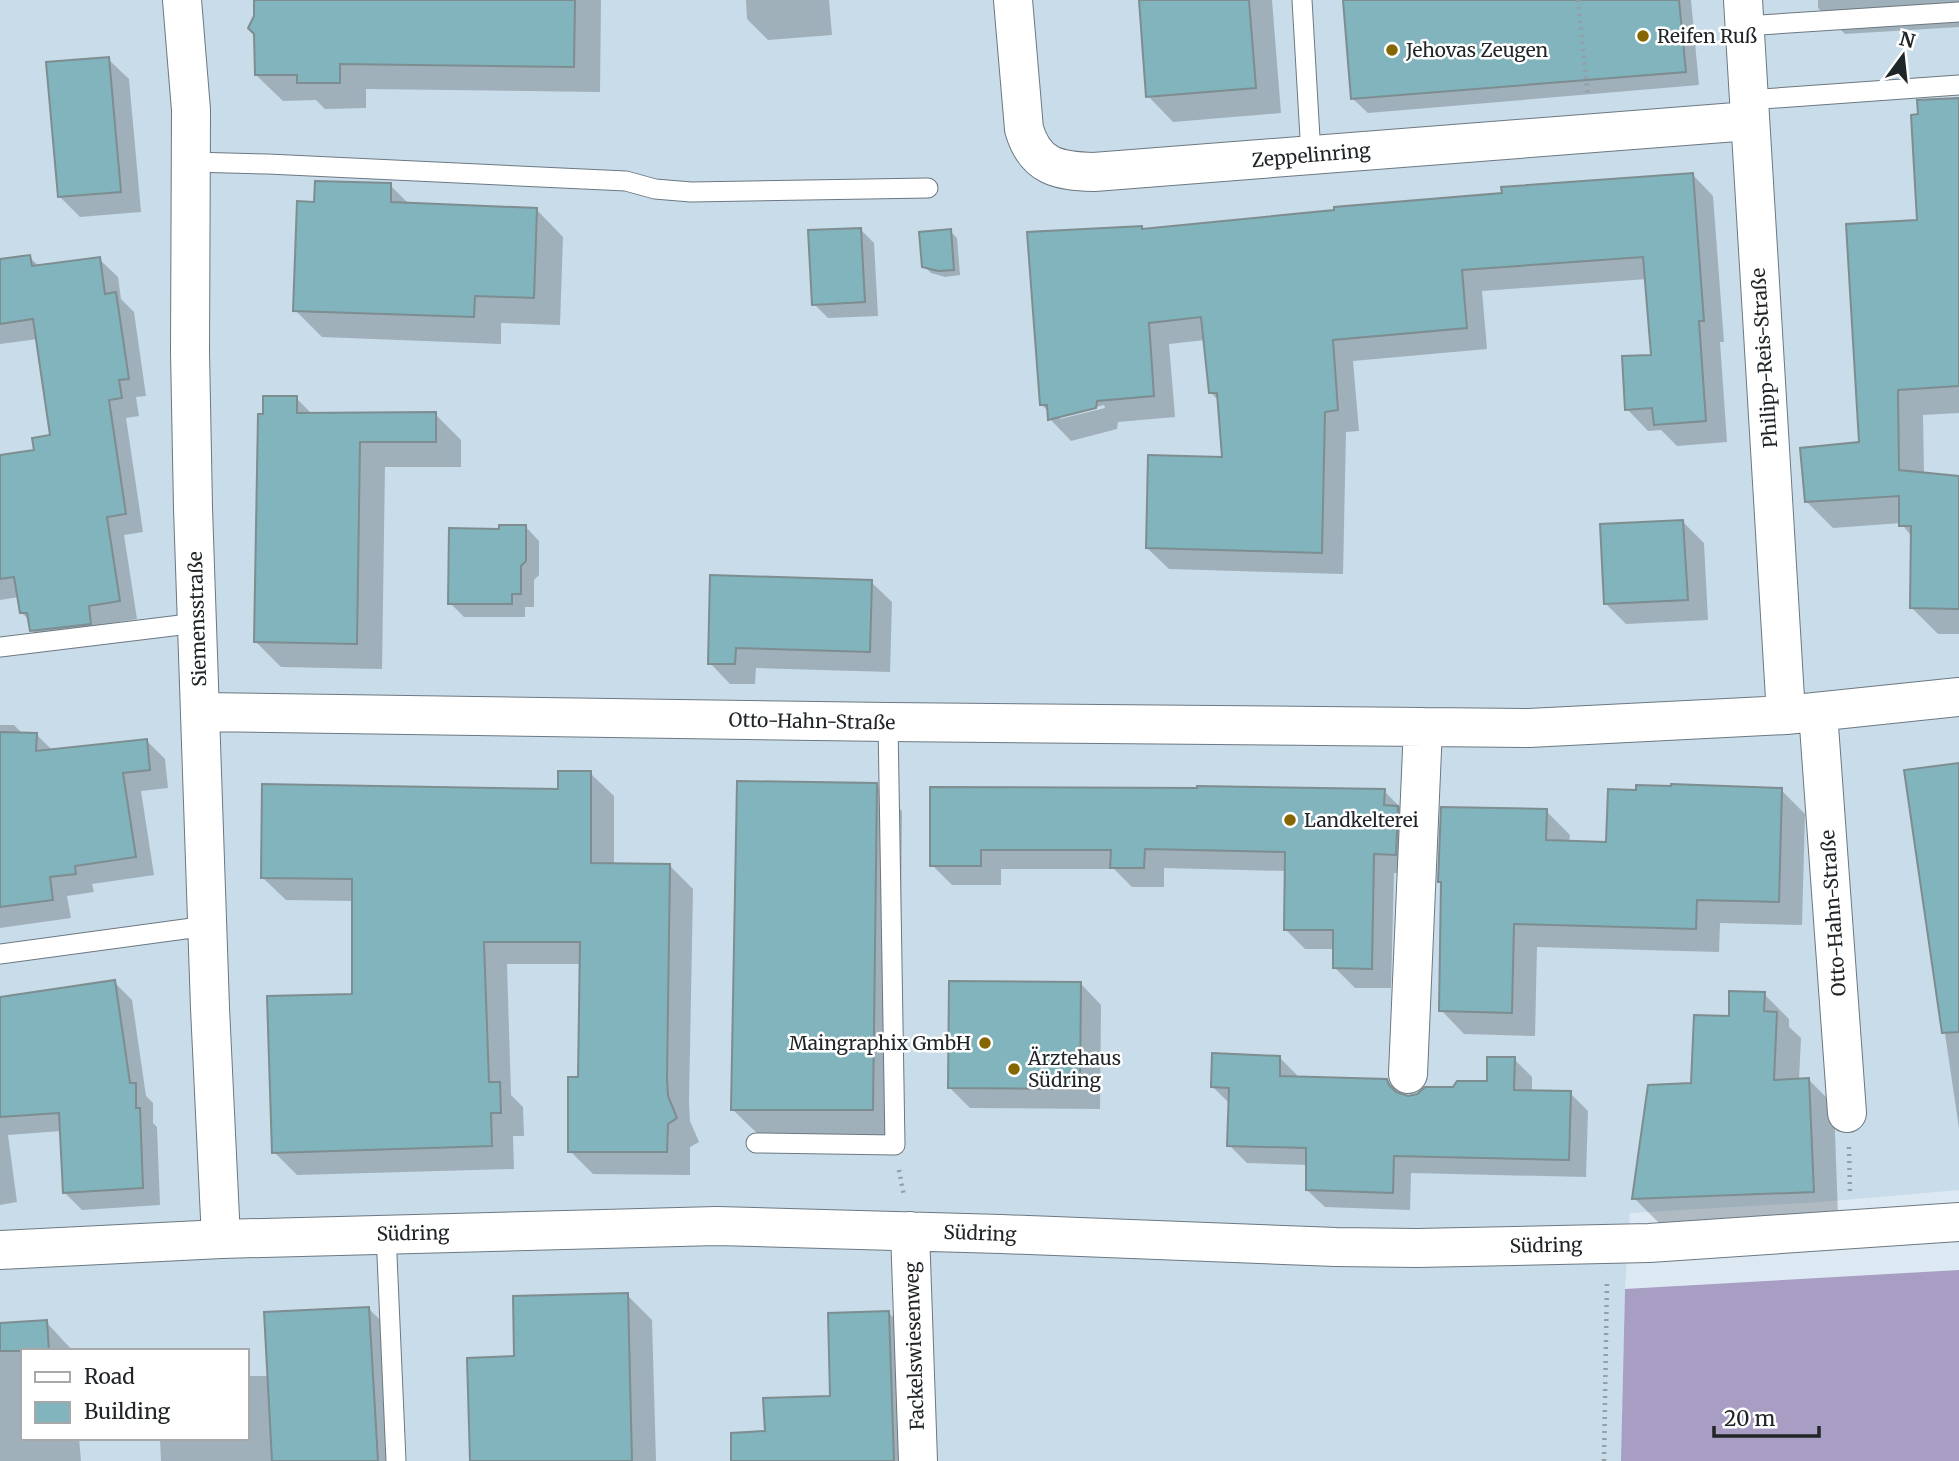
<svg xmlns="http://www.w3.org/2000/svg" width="1959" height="1461" viewBox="0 0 1959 1461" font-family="Merriweather,serif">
<rect width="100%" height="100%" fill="#dce9f3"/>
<!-- built -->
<path fill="#c8dcea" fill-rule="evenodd" d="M0 0H1959V1190L1821 1202 1630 1213 1625 1289 1621 1461H0ZM23 1351H247V1438H23Z"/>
<!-- forest -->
<path fill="#a89dc3" d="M1959 1270V1461H1621L1625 1289Z"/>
<!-- shadow -->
<path fill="#0003" fill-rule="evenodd" d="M256 0H601L600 92 366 89V108L325 109 316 100 283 101 256 75Z
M746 0H829L832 35 768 40 747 19Z
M1140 0H1272L1281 113 1173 122 1148 96Z
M1345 0H1691L1699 85 1368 113 1353 99Z
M1818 0H1959V27L1845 34 1818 8Z
M108 59 129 79 141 212 80 217 59 196Z
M1959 99V413L1923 415 1924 474 1959 478V634H1938L1912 608V537L1901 523 1833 528 1807 502 1861 444 1919 222Z
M1692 174 1713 196 1724 342H1720L1727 442 1677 446 1661 430 1648 431 1627 409 1653 357 1647 279 1482 291 1487 349 1353 361 1359 431 1346 432 1343 574 1169 569 1147 548 1224 459 1220 402 1211 393 1205 340 1169 344 1175 417 1118 422 1117 429 1071 441 1050 419 1049 412 1042 405 1141 228 1143 230ZM1104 405 1105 408 1060 419V416Z
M390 185 410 205 536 209 563 237 560 325 501 323V344L322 337 295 310 316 204Z
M860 229 874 243 878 316 828 318 814 304Z
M950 231 957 238 960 275 945 277 931 273 924 266Z
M29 257 40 267 99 259 118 277 121 299 134 312 146 396 136 397 139 416 126 418 143 532 124 535 137 619 106 624 109 641 50 648 31 630 30 621 22 613 19 597 0 600V457L36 451 52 437 38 339 0 344V261Z
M296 398 313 415 435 414 461 440V467H385L382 669 281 667 255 641 265 416Z
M1683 522 1704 543 1708 620 1626 624 1605 603Z
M526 527 539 541V575L534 580V607H525V617H464L450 603 501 530Z
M712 577 871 582 892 602 890 672 756 668 755 684H730L710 663Z
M0 725H14L23 734H36L53 751 147 741 165 759 168 788 141 791 154 875 92 884 94 892 67 896 71 918 0 928Z
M1959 764V1128L1906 772Z
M590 773 614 796V865L670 866 693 889 689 1102 690 1121 699 1142 690 1147V1175L593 1174 570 1151 580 1079 582 964H507L511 1095 523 1107 524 1136H513L514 1169 297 1175 274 1152 354 996V901L286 900 262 877 559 791Z
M876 785 902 811 899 1135 760 1136 733 1110Z
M931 789 1384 791 1404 811 1415 874 1394 873 1391 988H1355L1335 968V949H1305L1285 929 1286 871 1164 868V887H1132L1114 869H1001V885H952L932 865Z
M1781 790 1805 814 1802 925 1720 923 1719 952 1537 947 1535 1036 1464 1034 1441 1010 1546 811 1570 835 1569 842 1608 844 1638 792Z
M114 982 132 1000 146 1096 153 1103V1123L157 1127 160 1205 82 1210 64 1192 61 1131 8 1135 17 1202 0 1205V999Z
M1081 984 1101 1005 1100 1109 970 1108 949 1087Z
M1764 994 1789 1019V1027L1801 1038 1799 1080H1809L1834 1105 1838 1216 1659 1223 1634 1198 1692 1085 1730 1018Z
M1279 1057 1297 1075V1078L1387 1080 1402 1096 1408 1098 1489 1083 1514 1059 1532 1077V1092L1570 1093 1588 1111 1586 1177 1411 1173 1410 1210 1325 1207 1307 1190 1308 1165 1247 1163 1229 1145 1230 1104 1212 1086Z
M627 1295 652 1320 656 1461H471L516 1358Z
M369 1309 396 1335 403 1461H161L160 1438H247V1376H269Z
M889 1313 910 1335 914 1461H733L766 1433 832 1398Z
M46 1322 73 1351H23V1438H79L81 1461H0V1325Z"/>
<!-- building -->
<path fill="#81b4bc" stroke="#7d8d90" stroke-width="2" d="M254 0H575L574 67 340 64V83H297V75H255L254 34 248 28 254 16Z
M1139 0H1249L1256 88 1146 97Z
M1343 0H1679L1686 72 1351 99Z
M109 57 121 192 58 197 46 62Z
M1959 98V386L1898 390 1899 470 1959 476V609L1910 608 1911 526H1899V496L1805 502 1800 448 1859 442 1846 224 1917 220 1911 115 1918 114 1917 100Z
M1693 173 1704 321H1699L1706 421 1654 425 1652 408 1625 410 1622 356 1651 355 1643 257 1462 270 1467 328 1333 340 1338 410 1325 412 1322 553 1146 548 1148 455 1222 457 1217 393H1209L1201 317 1149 323 1154 396 1097 401 1096 408 1048 420 1047 405H1040L1027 232 1142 226V229L1334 210V207L1502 193 1501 187Z
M315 181 391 183V202L537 208 534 298 475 296 474 317 293 311 297 201 314 202Z
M861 228 865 302 812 305 808 230Z
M951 229 954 270 938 271 922 267 919 232Z
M30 255 32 266 100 257 105 294 116 292 129 379 119 380 122 398 109 400 126 514 107 517 120 601 89 606 91 624 30 631 27 613H20L14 577 0 579V455L34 450 32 438 50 435 33 319 0 324V259Z
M263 396H297V413L436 412V442H360L357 644 254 642 258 414H263Z
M1683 520 1688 600 1604 604 1600 524Z
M499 525H526V561L521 566V594H512V604H448L449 528 499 529Z
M710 575 872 580 870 652 736 648 735 664H708Z
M0 732 37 733 36 751 147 739 150 770 123 773 136 857 75 866 76 874 50 877 53 900 0 907Z
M1959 763V1032L1942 1033 1904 770Z
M558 771H591V863L670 864 667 1078 668 1096 677 1118 668 1124 667 1152H568V1077H578L580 942H484L489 1082H500L501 1113H491L492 1146 272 1153 267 996 352 994V879L261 878 262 784 558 789Z
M737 781 877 783 873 1110H731Z
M1671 784 1782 788 1779 902 1697 900 1696 929 1514 924 1512 1013 1439 1011 1441 882H1438L1441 807 1547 809 1546 840 1606 842 1608 789 1636 790V785L1671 786Z
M1197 786 1385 789 1384 805 1398 806 1396 855 1374 854 1372 969 1333 968V930H1284L1285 852 1145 849 1144 868H1110L1111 850H981V866H930V787L1197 788Z
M115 980 130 1083H136V1108H140L143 1188 63 1193 59 1113 0 1117V997Z
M949 981 1081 982 1080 1089 948 1088Z
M1729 991 1765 992 1764 1011 1777 1012 1774 1080 1809 1078 1814 1192 1632 1199 1648 1085 1691 1083 1694 1015 1729 1016Z
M1212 1053 1280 1056V1076L1387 1079 1389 1085 1396 1092 1408 1096 1417 1094 1425 1087H1453L1457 1081H1487V1057H1515L1514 1090 1571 1091 1569 1160 1394 1156 1393 1193 1306 1190V1148L1227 1146 1229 1088 1211 1087Z
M628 1293 632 1461H470L467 1358 514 1356 513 1296Z
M369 1307 378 1461H272L264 1312Z
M889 1311 894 1461H731V1433L765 1431 763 1398 830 1396 828 1313Z
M47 1320 49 1351H0V1323Z"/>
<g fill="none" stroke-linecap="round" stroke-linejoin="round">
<!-- lane casing -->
<g stroke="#6c7881" stroke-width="21">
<path id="lane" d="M1302 0 1311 155
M1744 26 1959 12
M1748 100 1959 85
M191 162 268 164 626 181 655 189 691 192 928 188
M0 647 197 623
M0 954 207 926
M756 1143 895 1145 888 722
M386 1233 396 1461"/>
</g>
<!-- street casing -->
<g stroke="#6c7881" stroke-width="40">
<path id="street" d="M182 0 191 110 190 352 193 508 210 1008 221 1239
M1013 0 1024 129C1035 167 1058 171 1094 172L1749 121
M1743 0 1786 715
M201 712 888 722 1529 728 1786 715 1959 697
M1818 712 1847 1113
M1408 1074 1423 727
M910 1231 918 1461
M0 1250 221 1239 717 1226 1001 1234 1336 1247 1417 1248 1649 1243 1959 1222"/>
</g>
<!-- path -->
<path stroke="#949ea5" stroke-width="4.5" stroke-dasharray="2 5" stroke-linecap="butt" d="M1578 0 1588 97
M1849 1147 1850 1194
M899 1170 904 1196
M1604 1461 1607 1280"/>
<!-- lane -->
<use href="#lane" stroke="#fff" stroke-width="19"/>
<!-- street -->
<use href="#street" stroke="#fff" stroke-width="38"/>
</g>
<!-- markers -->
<g fill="#856600" stroke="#fff" stroke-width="2.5">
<circle cx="1643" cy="36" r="7"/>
<circle cx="1392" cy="50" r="7"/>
<circle cx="1290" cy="820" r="7"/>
<circle cx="985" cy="1043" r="7"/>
<circle cx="1014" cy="1069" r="7"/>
</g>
<g text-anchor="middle" stroke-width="5" stroke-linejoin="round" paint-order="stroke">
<!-- poi labels -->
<g font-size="19" fill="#202528" stroke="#fff" text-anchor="start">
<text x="1657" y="43">Reifen Ruß</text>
<text x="1406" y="57">Jehovas Zeugen</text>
<text x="1304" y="827">Landkelterei</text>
<text x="971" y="1050" text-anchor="end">Maingraphix GmbH</text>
<text x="1028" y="1065">Ärztehaus<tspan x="1028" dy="22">Südring</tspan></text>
</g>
<!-- street labels -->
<g font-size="19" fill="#202528" stroke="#fff">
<text transform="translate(1311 155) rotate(-5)" y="7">Zeppelinring</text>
<text transform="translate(1764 358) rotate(-94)" y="7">Philipp-Reis-Straße</text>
<text transform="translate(197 619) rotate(-92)" y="7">Siemensstraße</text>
<text transform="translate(812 721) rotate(1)" y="7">Otto-Hahn-Straße</text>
<text transform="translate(1833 913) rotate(-94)" y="7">Otto-Hahn-Straße</text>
<text transform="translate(413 1233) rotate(-1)" y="7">Südring</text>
<text transform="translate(980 1233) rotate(2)" y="7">Südring</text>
<text transform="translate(1546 1245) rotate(-1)" y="7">Südring</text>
<text transform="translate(914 1346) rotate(-92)" y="7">Fackelswiesenweg</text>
</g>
</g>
<!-- legend -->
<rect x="21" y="1349" width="228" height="91" fill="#ffffff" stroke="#a6a8a9" stroke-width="2"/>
<rect x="35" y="1372" width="35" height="10" fill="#ffffff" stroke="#a6a8a9" stroke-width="2"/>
<text x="84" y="1384" font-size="21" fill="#202528">Road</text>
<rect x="35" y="1402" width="35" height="21" fill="#81b4bc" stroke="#a6a8a9" stroke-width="2"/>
<text x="84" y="1419" font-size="21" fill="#202528">Building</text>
<!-- north arrow -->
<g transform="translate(1903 56) rotate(15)" stroke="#ffffff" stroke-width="5" paint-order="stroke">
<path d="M0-5L12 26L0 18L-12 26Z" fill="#202528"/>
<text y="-10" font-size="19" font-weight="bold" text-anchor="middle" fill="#202528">N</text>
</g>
<!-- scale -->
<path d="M1714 1426v10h105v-10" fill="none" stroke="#202528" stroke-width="3.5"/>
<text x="1724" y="1426" font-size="21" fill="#202528" stroke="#ffffff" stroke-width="5" paint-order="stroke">20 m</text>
</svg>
